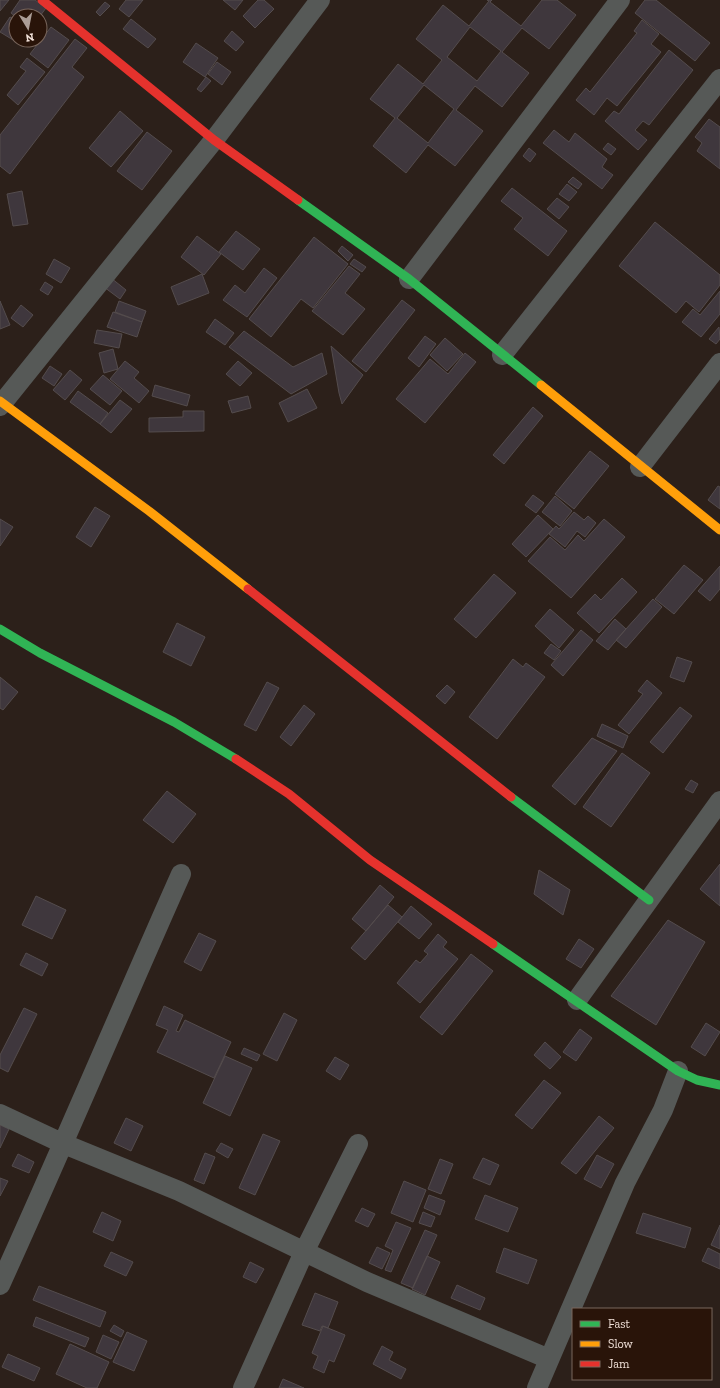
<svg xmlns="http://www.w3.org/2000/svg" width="720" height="1388" viewBox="0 0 720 1388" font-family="'Zilla Slab',serif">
<rect width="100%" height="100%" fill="#2c201a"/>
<!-- building -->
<path fill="#3f373d" stroke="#544c4d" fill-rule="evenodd" d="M0 0H9L0 11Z
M20 0H35L46 8 40 16 16 17 11 13Z
M126 0H143L129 17 119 9Z
M223 0H243L235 10Z
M258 0H264L274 9 255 28 243 16Z
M487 0H492L490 2 521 26 542 0H557L576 15 549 49 522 28 502 52 529 73 502 107 475 86 456 110 483 131 455 166 428 145 406 173 373 146 395 118 370 99 398 64 423 84 442 60 416 39 443 5 469 26 489 1ZM470 27 501 51 477 81 447 57ZM424 85 454 109 428 143 397 118Z
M645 0H656L710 43 695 61 635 13Z
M105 2 110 6 100 16 96 12Z
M10 17 16 20V40H27L23 46 0 32Z
M131 19 156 39 148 48 123 29Z
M642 20 659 34 651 44 661 52 617 106 607 98 594 115 576 100 586 88 590 92 637 33 634 31Z
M51 27 69 40 48 68 30 54Z
M232 31 244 42 236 51 224 41Z
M75 39 87 48 72 67 84 77 10 174 0 166V135Z
M196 43 218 58 205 77 183 62Z
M669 50 693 70 649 125 643 121 635 130 647 140 638 150 605 121 614 111 619 114Z
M27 58 45 72 18 105 7 95 26 71 20 67Z
M217 62 231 72 222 85 208 74Z
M206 77 211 81 201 92 197 89Z
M120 111 143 131 111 167 89 148Z
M709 119 720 127V169L697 151 702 143 695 137Z
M554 130 569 142 575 133 607 159 602 167 613 175 602 189 543 143Z
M147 132 172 151 142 190 117 171Z
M608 143 616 149 611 155 603 149Z
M529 148 536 154 530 162 523 156Z
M573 177 582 184 578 189 568 182Z
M567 184 577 192 569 201 559 194Z
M512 188 567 231 548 256 514 229 523 218 501 201Z
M22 191 28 224 13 226 7 194Z
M557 198 569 207 559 219 547 209Z
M655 222 720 275V285L699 312 686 301 676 313 619 266Z
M236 231 260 249 243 270 219 252Z
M197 236 221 254 204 275 181 257Z
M314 237 348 264 313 308 301 299 271 337 249 319Z
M342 246 353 255 348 261 338 251Z
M54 259 70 268 61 283 46 274Z
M354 259 366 267 362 272 350 264Z
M349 266 360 274 345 293 365 309 343 335 312 311Z
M264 268 277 278 247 317 223 300 235 285 245 293Z
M202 274 209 293 178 305 171 287Z
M111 278 126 290 120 299 104 287Z
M45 282 53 287 48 295 40 290Z
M720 291V314L701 337 682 322 693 309 700 315Z
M402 300 415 310 366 372 352 361Z
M0 301 10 325 0 329Z
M119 301 146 311 142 322 115 312Z
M21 305 33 315 23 327 11 318Z
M113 312 142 322 137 337 107 327Z
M215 319 234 333 225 345 206 332Z
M719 327 720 339 716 344 709 339Z
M97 330 122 334 119 348 94 343Z
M244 331 293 367 322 353 327 374 291 394 229 347Z
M425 336 436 344 419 367 408 358Z
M445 338 463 354 447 371 430 355Z
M331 346 363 375 342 404 339 393Z
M113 349 118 369 104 373 99 353Z
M465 353 476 362 425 423 396 399 430 359 448 374Z
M125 361 139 372 134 378 149 391 139 403 110 379Z
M238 361 252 373 240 386 226 374Z
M50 366 62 374 54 386 42 378Z
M70 370 82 380 65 400 53 390Z
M103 375 122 391 110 405 90 389Z
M155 385 190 395 187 406 152 396Z
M307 389 317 408 288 422 279 403Z
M78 391 108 413 100 424 70 402Z
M248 396 251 408 232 413 228 401Z
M120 400 132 409 111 433 100 424Z
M533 407 543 416 504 464 493 455Z
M183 411H204V431L149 432V418L183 417Z
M590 451 609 466 574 509 555 494Z
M718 486 720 487V509L708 500Z
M533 495 544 503 536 513 525 505Z
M555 496 572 511 560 526 542 512Z
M95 507 110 516 91 547 76 537Z
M574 512 584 520 588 516 596 523 585 537 577 531 565 547 549 534 556 526 559 529Z
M538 515 553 529 526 557 512 544Z
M0 519 13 527 0 546Z
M604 519 625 537 571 598 528 561 550 537 565 550 578 535 584 541Z
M684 565 703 580 674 614 655 599Z
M720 566V589L710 601 698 591Z
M494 574 516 593 476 638 454 619Z
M622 578 637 592 599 633 577 613 595 594 601 600Z
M653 599 662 607 626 648 616 640Z
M550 609 574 630 559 648 535 626Z
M615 619 626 629 608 650 596 641Z
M177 623 205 637 191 666 163 652Z
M581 630 593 640 563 676 551 665Z
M551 644 561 651 554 660 544 653Z
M677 657 692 662 684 682 670 677Z
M513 659 523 667 526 663 545 677 497 739 469 717Z
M0 677 18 692 3 710 0 708Z
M647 680 662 693 629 734 618 725 643 694 638 691Z
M267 682 279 688 256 731 244 725Z
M447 685 455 692 445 704 436 696Z
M304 705 315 714 291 746 280 737Z
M680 707 692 716 663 753 650 742Z
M602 724 628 736 623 748 597 736Z
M592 738 617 751 575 805 552 786Z
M622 753 650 773 611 827 583 807Z
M691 780 698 784 693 793 685 789Z
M167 791 196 814 173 843 143 820Z
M720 864V906L700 889Z
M539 870 570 890 563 915 534 894Z
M380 885 394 897 366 931 352 919Z
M36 896 66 910 52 939 22 925Z
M388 905 402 917 365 960 351 948Z
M411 906 432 924 419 939 398 922Z
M668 920 705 942 656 1025 611 996Z
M199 933 216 941 201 971 184 962Z
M438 934 447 942 443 947 458 959 420 1003 397 983 416 960 420 963 428 954 424 951Z
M579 939 594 949 581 968 566 959Z
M26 953 48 964 42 976 20 965Z
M471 954 493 971 442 1035 420 1017Z
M164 1006 183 1015 176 1031 179 1032 185 1020 231 1042 214 1078 157 1052 168 1030 156 1025Z
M24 1008 37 1014 8 1072 0 1068V1055Z
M284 1013 297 1020 277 1061 263 1054Z
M706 1023 720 1032 705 1056 691 1047Z
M580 1029 592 1038 576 1061 563 1052Z
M545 1042 561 1057 550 1069 534 1055Z
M244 1048 260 1055 257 1061 241 1054Z
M225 1056 252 1068 230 1116 203 1103Z
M335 1057 349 1065 340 1080 326 1071Z
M544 1080 561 1093 532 1129 515 1115Z
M599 1116 614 1128 576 1174 561 1163Z
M126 1118 143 1126 131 1151 114 1143Z
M0 1125 9 1129 0 1148Z
M263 1134 280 1141 255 1195 239 1188Z
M221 1143 233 1149 228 1158 216 1151Z
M205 1153 215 1157 204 1184 194 1180Z
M18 1154 34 1162 29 1173 12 1166Z
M597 1155 614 1164 601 1188 584 1179Z
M483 1158 499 1165 490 1185 473 1178Z
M440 1159 453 1164 441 1194 428 1189Z
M0 1178 8 1181 0 1196Z
M404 1181 426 1190 413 1222 391 1213Z
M429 1195 445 1201 440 1215 424 1208Z
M485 1195 518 1208 508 1232 475 1219Z
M362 1208 375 1214 368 1227 355 1221Z
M102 1212 121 1221 113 1241 93 1232Z
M423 1212 435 1217 431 1227 419 1223Z
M643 1213 691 1228 685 1248 636 1233Z
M396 1222 411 1228 391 1272 385 1270 393 1250 385 1246Z
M720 1225V1249L711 1245Z
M425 1230 437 1235 413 1288 401 1283Z
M377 1247 390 1253 382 1269 369 1263Z
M504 1248 537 1260 528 1284 496 1272Z
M708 1248 720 1254V1269L702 1261Z
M111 1252 133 1262 126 1276 104 1266Z
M427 1256 440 1262 425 1295 412 1289Z
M250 1262 264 1269 256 1283 243 1277Z
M457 1285 485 1298 480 1310 451 1298Z
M39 1286 106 1312 100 1327 33 1300Z
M315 1293 338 1302 328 1328 322 1326 320 1331 302 1325Z
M36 1317 89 1338 85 1347 33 1326Z
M114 1325 124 1331 121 1337 110 1331Z
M323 1326 345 1335 334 1362 329 1360 324 1373 313 1368 318 1356 312 1353Z
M127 1332 147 1341 134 1371 113 1362Z
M103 1335 119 1342 111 1359 96 1352Z
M70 1344 109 1362 97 1388H87L56 1374Z
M382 1346 393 1352 389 1360 406 1369 401 1379 373 1364Z
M8 1354 40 1368 34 1381 2 1367Z
M283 1379 304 1388H279Z"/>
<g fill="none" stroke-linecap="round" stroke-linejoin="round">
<!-- street -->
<path stroke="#565957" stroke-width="20" d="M409 279 620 0
M502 355 720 79
M0 406 214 140 320 0
M640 467 720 363
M577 1000 720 801
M0 1114 64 1144 179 1191 367 1282 549 1359
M0 1285C62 1149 120 1011 181 874
M243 1388 304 1252 358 1144
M537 1388 625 1183 663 1110 678 1071"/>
<!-- fast -->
<path stroke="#30b455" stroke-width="9" d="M298 200 409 279 541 385
M0 629 40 653 174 722 236 759
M511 797 649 900
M493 944 678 1071 697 1080 720 1085"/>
<!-- slow -->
<path stroke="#ff9f0a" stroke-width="9" d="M541 385 720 530
M0 401 149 511 248 589"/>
<!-- jam -->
<path stroke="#e5322d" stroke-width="9" d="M42 0 214 140 298 200
M248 589 511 797
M236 759 289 794 370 860 493 944"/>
</g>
<!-- legend -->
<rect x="572" y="1308" width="140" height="72" fill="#291409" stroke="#79665c"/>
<rect x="580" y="1321" width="20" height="6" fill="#30b455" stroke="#79665c"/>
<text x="608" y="1328" font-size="12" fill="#f0e0d8">Fast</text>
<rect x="580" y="1341" width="20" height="6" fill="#ff9f0a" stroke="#79665c"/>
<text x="608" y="1348" font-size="12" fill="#f0e0d8">Slow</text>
<rect x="580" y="1361" width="20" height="6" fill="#e5322d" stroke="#79665c"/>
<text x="608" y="1368" font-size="12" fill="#f0e0d8">Jam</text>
<!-- north arrow -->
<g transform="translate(28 28) rotate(170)"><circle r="19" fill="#291409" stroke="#79665c"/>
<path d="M0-3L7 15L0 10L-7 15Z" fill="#ab9d96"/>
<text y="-6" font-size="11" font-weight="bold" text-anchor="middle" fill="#f0e0d8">N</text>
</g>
</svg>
